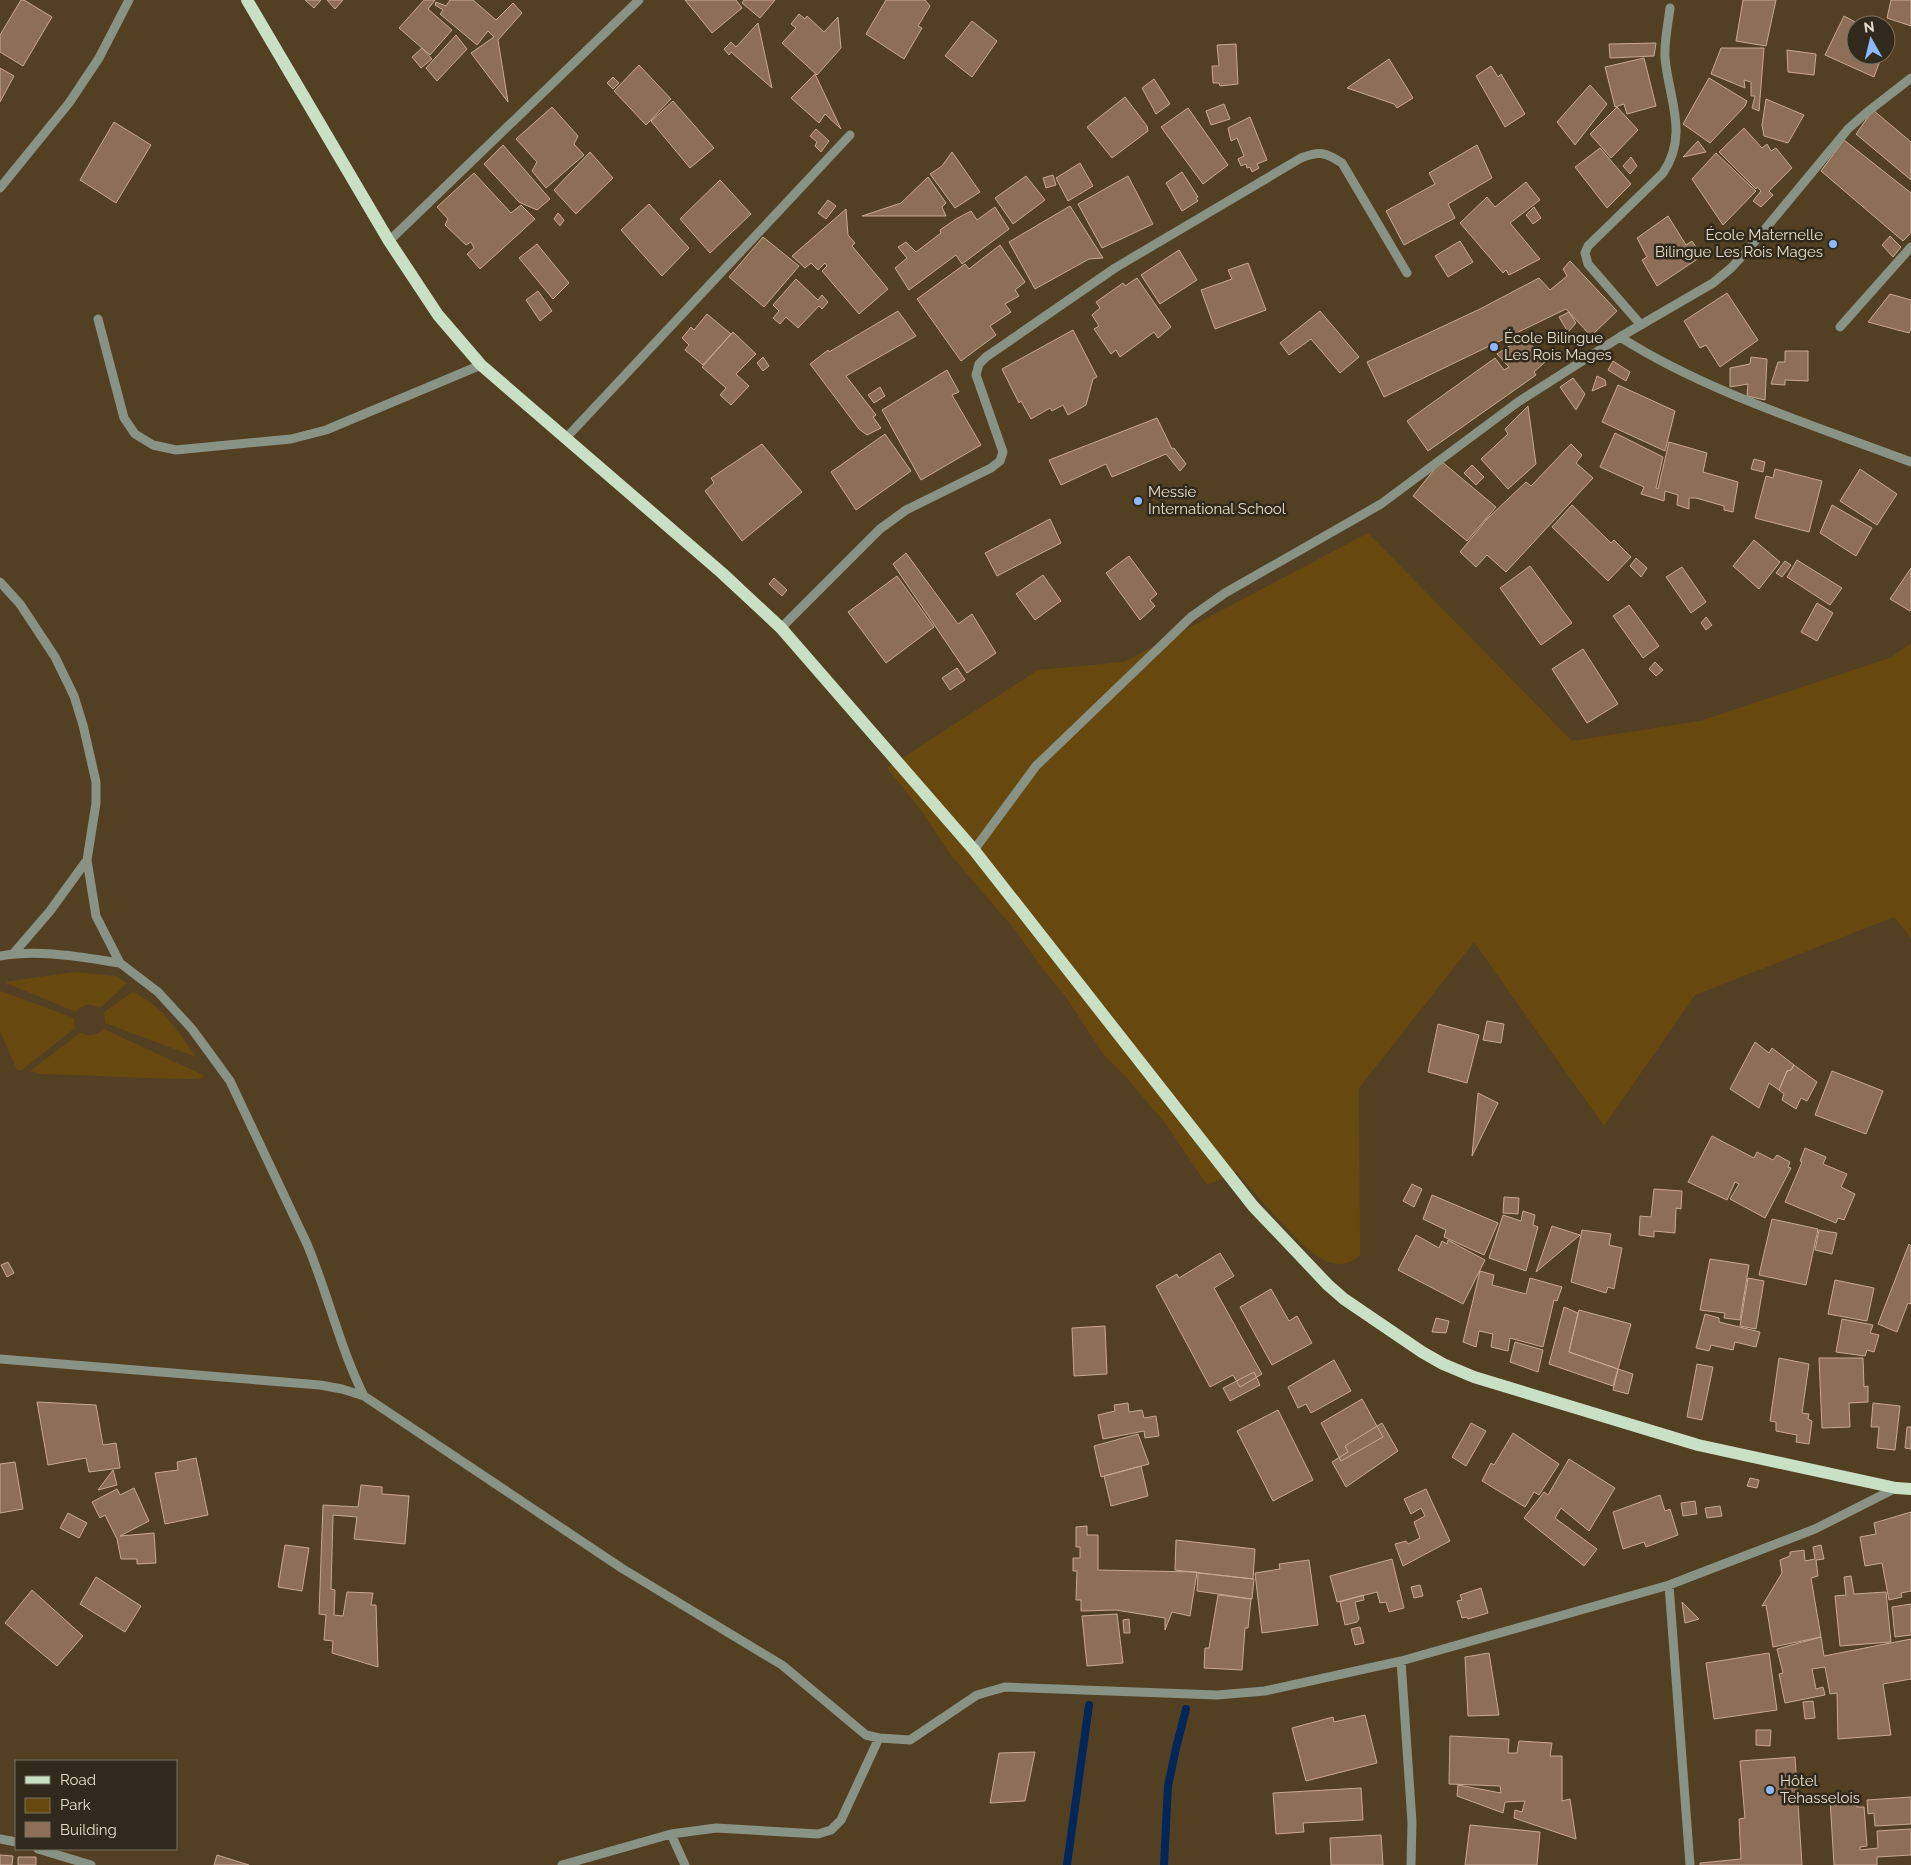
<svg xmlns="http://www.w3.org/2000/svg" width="1911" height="1865" viewBox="0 0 1911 1865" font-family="Raleway,sans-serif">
<rect width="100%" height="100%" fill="#534023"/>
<!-- green -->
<path fill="#674910" d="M1368 533 1572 741 1700 721 1892 657 1911 643V938L1894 917 1695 995 1604 1126 1474 942 1359 1088 1360 1255C1350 1264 1341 1266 1328 1262 1306 1256 1254 1191 1236 1172L1207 1185 1166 1124 1125 1076 1104 1055 1066 997 1041 967 1016 931 950 854 921 810 887 768 1038 670 1124 662Z
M74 972 116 976 127 983 100 1008C91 1003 83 1003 76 1012L4 982Z
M0 991 74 1018 75 1028 22 1070H17L0 1031Z
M133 992C161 1005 179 1032 196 1057L105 1023 104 1012Z
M104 1029 205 1076 200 1079C146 1079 94 1075 40 1074L30 1071 80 1033C90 1036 95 1036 104 1029Z"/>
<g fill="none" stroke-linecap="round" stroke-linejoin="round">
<!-- stream -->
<path stroke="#032658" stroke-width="8" d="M1067 1865 1089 1705
M1164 1865 1168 1786 1176 1748 1186 1709"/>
</g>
<!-- building -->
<path fill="#8d6f58" stroke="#c9a890" d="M21 0H24L52 17 23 66 0 52V35Z
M305 0H321L314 8Z
M327 0H343L335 9Z
M424 0H435L428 9 452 30 430 55 399 28Z
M450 0H473L496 20 513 3 522 13 498 40 508 102 471 53 494 37 488 31 477 45 440 14 443 10 435 5 436 2 446 6Z
M685 0H736L742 8 712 33Z
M744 0H775L760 18 742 3Z
M886 0H925L930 6 918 26 922 28 904 59 866 34Z
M1743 0H1776L1766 46 1736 41Z
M1891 0H1911V26L1887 18Z
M799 14 805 19 807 16 824 32 838 17 841 48 817 75 782 43 796 28 791 24Z
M1844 16 1861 25H1856V55H1873L1881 58 1874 77 1825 55Z
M972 21 997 41 972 77 945 56Z
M758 23 772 88 731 52 729 55 724 49 731 42 736 47Z
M456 35 467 49 437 81 426 68Z
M1656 43 1654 56 1610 58 1609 44Z
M1236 44 1238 84 1220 86 1219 83H1213L1212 66H1219L1217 45Z
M422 48 432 59 421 68 412 57Z
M1721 48H1764L1759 111 1752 108 1755 96H1751V82L1744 80 1745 88 1711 74Z
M1787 50 1816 54 1814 75 1788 72Z
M1644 58 1656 106 1627 114 1624 104 1615 107 1605 67Z
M1389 59 1413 98 1397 108 1394 104 1347 88Z
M639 65 671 99 646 125 614 91Z
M1491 66 1498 77 1501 74 1525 114 1505 127 1476 76Z
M0 68 14 76 0 102Z
M815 74 841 129 825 114 819 123 791 98Z
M613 77 619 83 613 89 607 83Z
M1709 78 1747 101 1745 106 1710 143 1683 124Z
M1154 79 1170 104 1156 114 1142 88Z
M1590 85 1607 104 1575 145 1557 122Z
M1125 97 1147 126 1148 131 1112 158 1087 127Z
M1766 99 1804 115 1788 143 1764 136 1762 125Z
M673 101 714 148 690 168 651 121Z
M1224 104 1230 119 1211 125 1206 111Z
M552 107 578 136 574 144 584 155 546 188 532 171 537 162 516 139Z
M1617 107 1638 130 1611 158 1590 134Z
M1188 108 1228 165 1203 184 1161 127Z
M1873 110 1911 142V180L1856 134Z
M1250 117 1267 160 1257 164 1259 168 1252 172 1250 167 1247 168 1246 164 1241 166 1238 159 1244 156 1237 138 1231 141 1228 128Z
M114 122 151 145 116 203 80 180Z
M1744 128 1762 148 1767 144 1771 151 1776 148 1792 168 1769 191 1773 195 1761 207 1753 201 1761 191 1757 187 1756 189 1719 152Z
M816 129 829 141 821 152 815 146 817 142 810 136Z
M1844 140 1911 193V233L1903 241 1821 171Z
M1698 141 1706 152 1683 157Z
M503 145 550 199 537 210 519 202 484 164Z
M1477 145 1492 178 1448 204 1455 218 1404 245 1386 211 1435 184 1429 173Z
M1600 148 1631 184 1607 208 1575 167Z
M590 152 613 178 576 214 554 190Z
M952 152 980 192 955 208 930 174 942 166Z
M1716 153 1756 191 1723 225 1692 179Z
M1631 157 1637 166 1630 174 1623 166Z
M1080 163 1093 186 1068 201 1056 178Z
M1182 172 1198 197 1196 198 1198 201 1182 211 1166 183Z
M474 173 511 213 521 205 535 219 480 269 467 254 474 248 471 242 466 245 445 225 448 219 437 207Z
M1053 175 1056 185 1046 188 1043 178Z
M1026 176 1045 200 1013 224 995 198Z
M1128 176 1153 224 1102 248 1078 204Z
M928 177 946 203 942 207 946 216H862L901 203Z
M720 180 751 214 710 253 680 219Z
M1526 182 1540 200 1510 223 1540 259 1509 275 1506 270 1503 273 1460 223 1487 197 1495 207Z
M828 200 836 206 826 219 818 213Z
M649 204 689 248 662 276 621 230Z
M1070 206 1103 258 1089 259 1035 289 1009 242Z
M995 207 1009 229 962 264 956 255 909 290 895 268 907 258 898 247 906 242 916 252 941 233 940 230 956 219 971 211 977 220Z
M1534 207 1541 218 1533 224 1526 215Z
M846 209 848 235 855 243 852 246 888 289 859 314 822 271 827 266 825 263 818 270 811 263 805 268 792 256Z
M558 213 564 220 560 226 554 219Z
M1668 216 1686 245 1692 241 1702 256 1657 286 1642 260 1647 257 1637 238Z
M1890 236 1901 247 1893 257 1882 245Z
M763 237 799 266 764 307 729 277Z
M1460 241 1473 262 1448 277 1435 256Z
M537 244 569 283 553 299 519 258Z
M1000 245 1025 282 1015 290 1019 296 1005 304 1011 312 990 326 996 335 961 361 917 299 965 264 969 269Z
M1179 250 1197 280 1160 304 1141 275Z
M1570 261 1617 311 1591 336 1566 309 1384 397 1367 362 1480 309 1539 278 1550 290 1567 276 1563 269Z
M1248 263 1266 310 1215 329 1201 290 1232 279 1228 270Z
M1137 278 1171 327 1158 338 1154 332 1120 357 1116 350 1111 354 1094 329 1099 326 1092 315 1100 308 1096 302 1123 283 1125 286Z
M796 279 818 300 822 295 828 302 822 309 819 306 798 328 786 317 780 324 773 318 779 311 773 305Z
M538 291 552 311 540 321 526 300Z
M1727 293 1758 340 1720 367 1706 345 1700 348 1684 321Z
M1890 294 1911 300V330L1909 333 1868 322Z
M898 311 916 336 846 376 876 415 873 417 881 428 867 435 859 429 810 364 828 350 829 352Z
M1320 311 1359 357 1340 373 1311 339 1289 355 1280 343Z
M1569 312 1576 323 1568 332 1559 317Z
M707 314 731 334 703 365 685 350 689 345 682 338 691 327 694 330Z
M1073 330 1097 377 1093 379 1086 405 1068 415 1063 405 1052 411 1050 408 1031 419 1021 401 1019 403 1002 369Z
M733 332 756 354 736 374 749 386 731 405 720 395 726 388 702 367Z
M1525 336 1545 362 1534 372 1536 375 1428 451 1407 421 1495 358 1504 370 1509 367 1497 354Z
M1785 351H1808V381L1785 380V385L1771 384 1778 362H1785Z
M763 357 769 366 763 371 757 363Z
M1751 357 1767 359 1765 400 1747 396 1748 384 1730 387V368L1750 364Z
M1613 361 1630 372 1626 381 1608 370Z
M947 370 959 392 952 395 981 445 921 480 882 410Z
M1597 376 1605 380 1606 385 1592 391Z
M1573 378 1585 394 1576 410 1560 387Z
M1618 385 1675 411 1665 451 1602 422Z
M880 387 885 396 874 403 868 395Z
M1528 406 1536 464 1508 489 1481 459 1508 434 1505 429Z
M1157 418 1172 449 1174 448 1186 464 1180 471 1166 454 1112 477 1106 464 1061 485 1049 460Z
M1615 433 1663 457 1656 488 1658 489 1669 442 1707 453 1703 472 1738 482 1733 512 1724 510V506L1696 498H1689V509L1677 505 1678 495 1665 491 1664 501 1641 494 1644 487 1600 467Z
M885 434 911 471 856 510 831 472Z
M762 444 802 492 742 541 705 491 714 483 711 478Z
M1571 444 1582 455 1576 463 1593 478 1506 572 1487 555 1476 567 1460 552 1488 518 1526 482 1531 486Z
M1754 459 1765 462 1763 472 1751 469Z
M1441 461 1496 507 1467 541 1413 496Z
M1472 465 1484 477 1476 485 1464 473Z
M1775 469 1822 481 1809 532 1755 518 1766 476 1773 478Z
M1860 469 1897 494 1877 525 1840 501Z
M1572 505 1611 543 1614 540 1631 557 1608 581 1552 527Z
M1832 505 1872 528 1856 556 1820 533Z
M1050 519 1061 543 997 576 985 553Z
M1754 540 1780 562 1759 589 1733 566Z
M906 553 958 624 972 614 996 653 967 673 893 564Z
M1129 556 1157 594 1150 600 1155 606 1140 620 1106 573Z
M1636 558 1647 568 1641 577 1630 566Z
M1797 560 1842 588 1830 605 1787 577Z
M1785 561 1791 565 1782 577 1776 573Z
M1530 566 1572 623 1541 645 1500 588Z
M1682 567 1706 602 1691 613 1666 577Z
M1911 568V610L1910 611 1890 599Z
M1043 575 1061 601 1035 620 1016 594Z
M897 576 934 627 886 663 848 612Z
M774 578 787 590 782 596 769 584Z
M1817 603 1833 613 1817 641 1801 632Z
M1629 605 1659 646 1643 658 1613 616Z
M1706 617 1712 625 1706 630 1701 623Z
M1583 649 1618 704 1587 723 1552 669Z
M1655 662 1663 670 1656 676 1649 669Z
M957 668 965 680 950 690 942 678Z
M1487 1021 1504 1024 1501 1043 1483 1040Z
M1438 1024 1479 1035 1467 1083 1428 1072Z
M1755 1042 1769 1053 1772 1048 1794 1065 1791 1070 1787 1071 1779 1090 1769 1083 1759 1108 1730 1089Z
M1794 1065 1817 1082 1807 1101 1801 1098 1796 1109 1782 1100 1784 1094 1779 1090 1787 1071 1791 1070Z
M1832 1071 1883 1091 1866 1134 1815 1115Z
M1478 1093 1498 1103 1472 1156Z
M1712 1136 1754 1158 1757 1152 1773 1160 1777 1155 1790 1162 1788 1167 1791 1168 1765 1218 1730 1199 1739 1184 1735 1182 1727 1200 1688 1182Z
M1805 1148 1826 1157 1823 1164 1847 1174 1841 1187 1855 1194 1844 1220 1838 1218 1836 1223 1785 1202 1802 1162 1800 1161Z
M1412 1184 1422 1189 1414 1207 1403 1201Z
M1654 1189 1682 1191 1681 1209 1676 1208 1675 1233 1654 1231V1237L1639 1235 1640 1216 1651 1217Z
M1432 1195 1498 1223 1484 1255 1444 1237 1446 1230 1423 1219Z
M1504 1197 1519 1198 1518 1214 1503 1213Z
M1523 1211 1535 1215 1533 1225 1538 1227 1526 1271 1489 1258 1503 1215 1521 1221Z
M1772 1219 1818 1229 1806 1285 1759 1275Z
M1552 1226 1580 1235 1536 1272Z
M1582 1230 1611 1234 1609 1245 1622 1248 1614 1289 1608 1287 1606 1293 1571 1282Z
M1819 1230 1837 1233 1832 1254 1815 1250Z
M1416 1235 1439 1248 1442 1241 1447 1244 1448 1240 1485 1260 1463 1304 1398 1270Z
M1909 1244 1911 1246V1304L1908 1303 1897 1332 1878 1324Z
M1220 1253 1234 1276 1214 1288 1262 1374 1240 1387 1233 1375 1210 1387 1156 1286 1177 1274 1179 1278Z
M1710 1259 1749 1265 1740 1320 1724 1318 1725 1313 1700 1310Z
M8 1262 14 1273 7 1277 1 1265Z
M1480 1271 1494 1275 1492 1285 1526 1294 1530 1278 1562 1287 1557 1301 1554 1300 1543 1347 1510 1338 1508 1351 1491 1347 1493 1334 1479 1331 1476 1347 1463 1342Z
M1748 1278 1764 1281 1756 1329 1740 1326Z
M1835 1280 1874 1288 1867 1321 1828 1314Z
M1271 1289 1289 1321 1297 1316 1312 1343 1272 1365 1240 1307Z
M1564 1307 1578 1313 1569 1352 1618 1369 1613 1386 1549 1364Z
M1579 1310 1631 1324 1618 1369 1569 1352Z
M1705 1314 1719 1318V1322L1760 1332 1756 1347 1735 1342 1733 1350 1711 1345 1709 1351 1696 1348Z
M1436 1318 1449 1321 1446 1333 1432 1332Z
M1842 1319 1873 1325 1870 1333 1879 1335 1874 1352 1867 1350 1865 1356 1836 1352Z
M1105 1326 1107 1374 1074 1376 1072 1328Z
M1515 1342 1543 1350 1538 1372 1510 1362Z
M1779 1358 1809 1364 1802 1413 1809 1414 1808 1419 1812 1421 1809 1444 1796 1442 1797 1435 1776 1431V1422L1770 1421Z
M1819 1358H1863L1864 1387 1868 1386V1402L1849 1403 1850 1427 1822 1428Z
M1334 1360 1351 1391 1311 1413 1306 1404 1298 1408 1288 1387Z
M1697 1364 1713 1367 1702 1420 1687 1417Z
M1618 1369 1633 1374 1628 1394 1613 1390Z
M1254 1372 1260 1385 1230 1401 1223 1388Z
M1362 1399 1383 1437 1341 1461 1321 1423Z
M37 1402 96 1405 103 1445 116 1443 120 1468 89 1472 86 1458 48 1465Z
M1128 1403 1129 1412 1142 1410 1144 1418 1156 1416 1159 1436 1145 1438 1144 1431 1103 1439 1098 1415 1115 1411 1114 1405Z
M1873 1403 1900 1406 1895 1450 1877 1448 1879 1427H1871Z
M1278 1410 1313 1480 1273 1501 1237 1431Z
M1382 1423 1398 1451 1346 1487 1332 1462 1348 1452 1345 1446Z
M1471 1423 1486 1431 1466 1466 1452 1457Z
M1907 1427H1911V1449L1905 1448Z
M1513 1433 1559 1464 1539 1495 1534 1492 1525 1507 1482 1481 1491 1463 1494 1465Z
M1138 1434 1149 1464 1101 1477 1094 1446Z
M196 1458 208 1515 165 1524 155 1473 178 1470 177 1462Z
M1569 1459 1615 1488 1589 1531 1561 1508 1555 1518 1597 1549 1584 1566 1524 1518 1544 1492 1548 1495Z
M15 1462 23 1509 0 1513V1464Z
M1141 1466 1148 1496 1111 1506 1104 1476Z
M113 1470 117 1485 98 1490Z
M1750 1478 1759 1480 1757 1488 1747 1486Z
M361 1485 382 1487V1494L409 1496 405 1544 354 1539 357 1517 333 1515 331 1589 335 1590 334 1615 343 1616 347 1592 373 1593 371 1605H376L378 1667 332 1653 333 1641 324 1640 326 1615 319 1614 323 1505 358 1507Z
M134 1488 149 1521 120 1536 154 1533 156 1563 137 1564V1559H121L117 1539 105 1515 100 1518 92 1502 117 1489 120 1495Z
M1426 1489 1450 1541 1403 1566 1395 1544 1406 1541 1408 1544 1420 1538 1414 1522 1425 1516 1421 1508 1411 1514 1404 1499Z
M1660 1495 1665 1511 1670 1509 1678 1535 1646 1547 1644 1542 1623 1549 1613 1512Z
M1695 1501 1697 1514 1683 1516 1681 1503Z
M1720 1506 1722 1516 1707 1518 1705 1508Z
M1911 1512V1591L1901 1593 1902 1597 1889 1600 1882 1563 1865 1566 1860 1537 1876 1534 1874 1523Z
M68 1513 87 1523 79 1538 60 1528Z
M1087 1526V1535H1098V1570L1197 1572 1190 1616 1172 1612 1165 1630V1618L1116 1610 1081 1611V1600H1076L1077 1571H1073V1558H1080V1547H1076V1527Z
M1176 1540 1255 1549 1253 1579 1175 1570Z
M285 1545 309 1548 302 1591 278 1587Z
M1821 1545 1824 1559 1816 1560 1818 1576 1811 1578 1821 1637 1773 1647 1766 1605 1762 1606 1782 1573 1780 1560 1790 1556V1552L1804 1550 1805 1561 1815 1559 1813 1547Z
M1392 1559 1404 1608 1389 1612 1386 1602 1380 1603 1377 1592 1337 1602 1330 1576Z
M1309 1560 1318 1625 1262 1633 1255 1573 1280 1569 1279 1564Z
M1198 1573 1254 1579 1252 1599 1197 1591Z
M1851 1576 1854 1594 1886 1592 1891 1642 1840 1646 1835 1596 1846 1595 1844 1577Z
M96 1577 141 1606 125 1632 80 1604Z
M1420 1585 1423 1596 1414 1598 1411 1587Z
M1481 1588 1488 1613 1468 1619 1467 1617 1462 1618 1457 1601 1462 1600 1460 1595Z
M32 1590 83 1636 57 1666 5 1623Z
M1218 1595 1251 1599 1248 1628H1245L1242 1670 1204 1668 1205 1648H1209Z
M1363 1595 1364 1600 1355 1602 1359 1619 1357 1622 1345 1625 1340 1602Z
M1682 1602 1699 1619 1685 1623Z
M1911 1604V1635L1895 1637 1892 1607Z
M1117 1614 1123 1663 1087 1666 1082 1616Z
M1129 1619 1130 1633H1124L1123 1620Z
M1360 1627 1364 1643 1355 1645 1351 1629Z
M1821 1637 1824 1656 1911 1639V1679L1883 1684 1891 1735 1838 1739 1837 1693 1830 1694 1825 1667 1812 1669 1816 1689 1823 1687 1825 1695 1785 1703 1779 1674 1783 1673 1777 1649Z
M1489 1653 1499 1715 1468 1716 1465 1657Z
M1769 1653 1777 1710 1714 1719 1706 1663Z
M1813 1701 1815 1718 1805 1719 1803 1702Z
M1365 1715 1377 1763 1306 1781 1292 1728 1333 1717 1334 1722Z
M1756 1730H1771L1770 1746 1756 1745Z
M1450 1736 1509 1739 1508 1753H1517L1519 1741 1552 1743 1550 1756H1562V1801L1570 1799 1576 1839 1514 1818 1515 1810 1522 1812 1525 1801 1505 1802 1503 1813 1457 1796 1458 1785 1501 1793 1500 1786 1449 1784Z
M1035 1752 1025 1801 990 1803 999 1753Z
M1795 1757 1802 1865H1700V1863L1741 1859 1739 1819 1745 1818 1740 1761Z
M1361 1788 1363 1820 1303 1823 1304 1832 1276 1834 1273 1793Z
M1857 1797V1807H1864L1867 1846 1860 1847V1850L1878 1848 1877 1831 1911 1829V1855L1877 1857V1865H1834L1830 1799Z
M1911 1797V1824L1875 1826 1874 1813 1868 1814 1867 1800Z
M1470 1825 1540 1832 1537 1865H1465Z
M1381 1835 1383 1865H1331L1330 1838Z
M0 1855 13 1856 12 1865H0Z
M217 1855 249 1865H214Z
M18 1857H36V1865H18Z"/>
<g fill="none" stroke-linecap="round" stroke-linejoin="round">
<!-- minor -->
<path stroke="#889285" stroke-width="9" d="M0 188 69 103 99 58 129 0
M389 241 639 0
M98 319 124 418 135 434 153 445 176 450 291 439 326 430 481 365
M1641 325 1588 264 1585 253 1588 246 1663 173C1689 134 1669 100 1665 58 1664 42 1668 24 1670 8
M1840 327 1911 247
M1620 337C1706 392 1816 426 1911 462
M566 438 850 135
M0 582 20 604 55 657 74 696 83 725 96 782V803L87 860 96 916 120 963 158 992 192 1029 230 1081 307 1244C328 1294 340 1348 364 1396
M781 628 880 529 906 510 991 468 1000 461 1003 452 976 375 979 364 986 357 1115 268 1301 158C1320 151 1325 152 1342 163L1407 273
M974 850 1036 766 1191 617 1225 593 1381 504 1518 402 1620 337 1713 283 1731 268 1746 252 1848 129 1866 113 1911 78
M13 954 50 911 87 860
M0 956C39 949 80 957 120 963
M0 1359 320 1385 342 1389 364 1396 623 1569 782 1665 866 1735 879 1738 910 1740 977 1695 1005 1687 1217 1695 1265 1691 1401 1661 1669 1585 1815 1529 1896 1488
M1669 1585 1690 1865
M1401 1661 1412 1822 1411 1865
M671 1834 685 1865
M0 1839 16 1842
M38 1849 91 1865
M562 1865 671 1834 716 1828 818 1834 831 1830 841 1820 879 1738"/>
<!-- major -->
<path stroke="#cae0c4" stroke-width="12" d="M247 0 389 241 438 315 481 365 722 573 781 628 974 850 1253 1206 1328 1285 1344 1299 1422 1352 1443 1364 1474 1377 1698 1445 1896 1488 1911 1489"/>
</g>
<!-- markers -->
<g fill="#8db9fc" stroke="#31291c" stroke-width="2">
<circle cx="1833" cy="244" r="5"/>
<circle cx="1494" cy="347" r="5"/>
<circle cx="1138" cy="501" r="5"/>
<circle cx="1770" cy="1790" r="5"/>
</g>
<g text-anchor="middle" stroke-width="5" stroke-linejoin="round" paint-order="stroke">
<!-- poi labels -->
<g font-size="15" fill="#e6dbcb" stroke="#31291c" text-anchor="start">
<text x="1823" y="240" text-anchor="end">École Maternelle<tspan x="1823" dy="17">Bilingue Les Rois Mages</tspan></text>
<text x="1504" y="343">École Bilingue<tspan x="1504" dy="17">Les Rois Mages</tspan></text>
<text x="1148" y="497">Messie<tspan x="1148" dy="17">International School</tspan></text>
<text x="1780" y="1786">Hôtel<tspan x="1780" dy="17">Tehasselois</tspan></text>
</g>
</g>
<!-- legend -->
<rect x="15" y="1760" width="162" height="90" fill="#31291c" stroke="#797062"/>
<rect x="25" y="1776" width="25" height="8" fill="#cae0c4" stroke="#797062"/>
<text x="60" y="1785" font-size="15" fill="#e6dbcb">Road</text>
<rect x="25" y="1798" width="25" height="15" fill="#674910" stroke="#797062"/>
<text x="60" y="1810" font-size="15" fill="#e6dbcb">Park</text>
<rect x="25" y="1822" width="25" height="15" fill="#8d6f58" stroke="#797062"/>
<text x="60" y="1835" font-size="15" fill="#e6dbcb">Building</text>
<!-- north arrow -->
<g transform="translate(1871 40) rotate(352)"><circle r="24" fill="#31291c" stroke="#797062"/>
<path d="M0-4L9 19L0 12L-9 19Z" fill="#8db9fc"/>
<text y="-8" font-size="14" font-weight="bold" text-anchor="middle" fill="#e6dbcb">N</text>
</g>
</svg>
